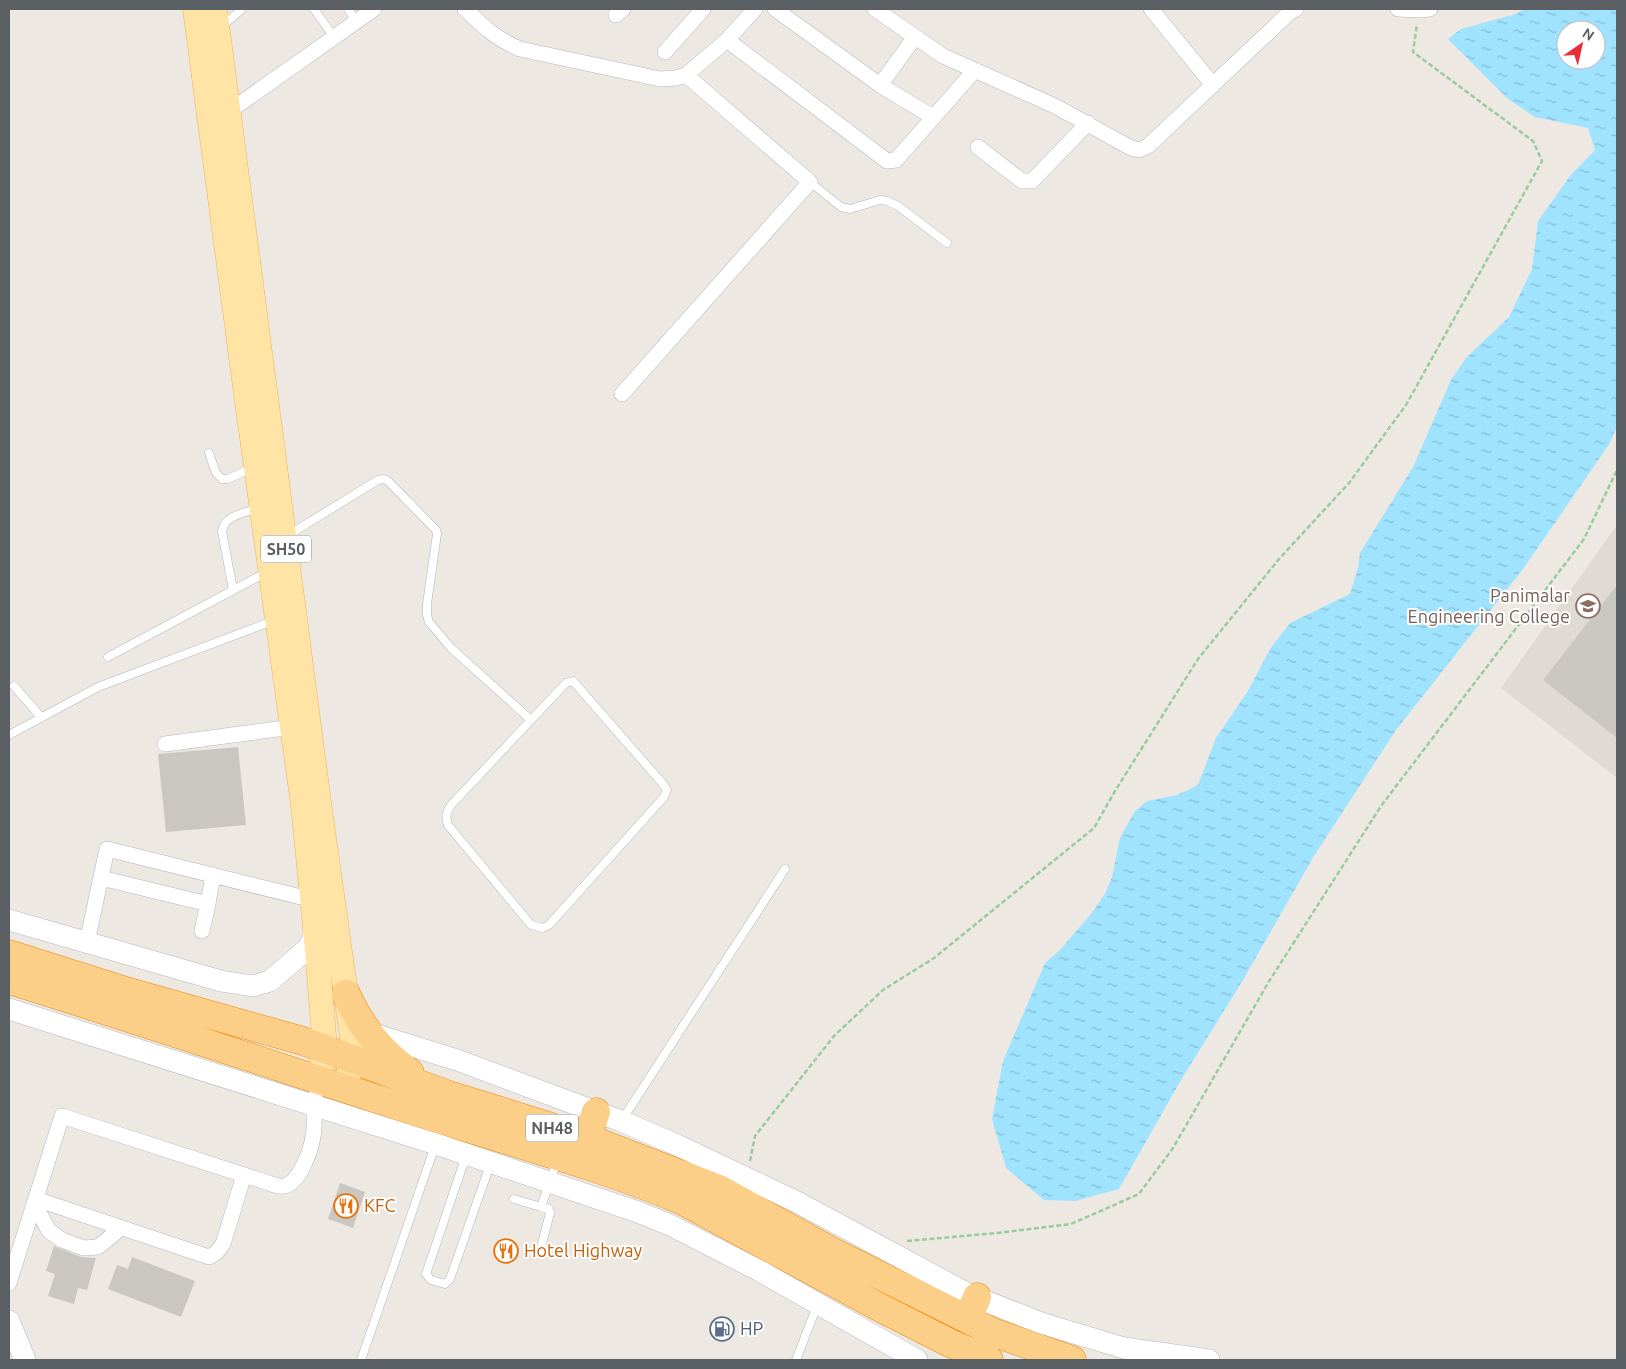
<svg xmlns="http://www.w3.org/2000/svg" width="1626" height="1369" viewBox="0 0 1626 1369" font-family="Ubuntu,sans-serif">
<defs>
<pattern id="water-ripples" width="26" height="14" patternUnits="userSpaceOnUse" patternTransform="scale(1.25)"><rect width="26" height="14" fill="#a0e3ff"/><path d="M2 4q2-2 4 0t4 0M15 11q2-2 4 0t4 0" fill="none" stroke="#85bbd2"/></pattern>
</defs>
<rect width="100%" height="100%" fill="#ede9e2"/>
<!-- education -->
<path fill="#dfdad3" d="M1617 525V778L1501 688Z"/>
<!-- water -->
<path fill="url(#water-ripples)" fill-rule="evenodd" d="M1524 9H1617V426L1610 443 1523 569 1396 730 1314 856 1243 980 1181 1080 1119 1189 1075 1201 1044 1200 1006 1168 992 1119 1003 1061 1045 963 1061 949 1091 914 1105 894 1112 877 1120 838 1135 811 1147 801 1177 795 1198 785 1216 738 1248 691 1270 649 1290 623 1350 594 1358 568 1360 553 1413 467 1451 380 1466 358 1509 317 1532 269 1538 221 1570 176 1595 150 1588 128 1535 117 1508 99 1448 39 1461 29 1516 14ZM1566 30H1596V60H1566Z"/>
<!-- building -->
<path fill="#cac6c1" d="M1617 585V738L1543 680Z
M238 747 246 825 166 832 158 754Z
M340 1183 365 1192 353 1228 328 1219Z
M54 1246 81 1257 96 1258 87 1290 78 1288 74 1304 48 1296 55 1274 46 1271Z
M132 1257 195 1281 181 1317 108 1289 117 1265 128 1269Z"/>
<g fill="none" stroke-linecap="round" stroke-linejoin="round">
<!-- lane casing -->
<g stroke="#b2b6b9" stroke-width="9">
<path id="lane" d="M314 9 334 37
M348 9 356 21
M221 27 242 9
M810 182 841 207 850 209 880 200 887 201 898 206 947 243
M209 453 216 473 222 479H228L254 467
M287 536 378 480 384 479 388 481 436 530 437 534 427 604V615L429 622 451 648 531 720 452 804C446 812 445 816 448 825L531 925 543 928 549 925 664 797 667 790 663 784 573 681 566 683 531 720
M233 590 222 531C224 515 247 512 260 508
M108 657 267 572
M14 686 41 717
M9 735 98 687 275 620
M622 1120 785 869
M466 1156 426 1274 431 1280 445 1284 450 1279 490 1165
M514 1199 541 1207
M540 1251 550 1213 549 1209 541 1207 557 1161
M361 1360 435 1146
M796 1360 817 1306"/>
</g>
<!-- street casing -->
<g stroke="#b2b6b9" stroke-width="16">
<path id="street" d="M465 9C484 27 496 39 520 49L660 79 676 78 686 75 727 40 755 9
M775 9 880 85 933 117
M875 9 943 56 1055 106 1131 148 1139 150 1148 146 1289 13 1296 9
M1151 9 1213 85
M1398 9 1419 10 1430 9
M616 15 623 9
M727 40 887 161 896 160 975 70
M665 52 703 9
M880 85 915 37
M224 115 374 9
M978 147 1022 181H1032L1088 123
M622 394 810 182 686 75
M165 744 300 726
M101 878 208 904 213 875
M202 931 208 904
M87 942 107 849 313 900
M36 1199 209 1257 216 1253 223 1244 244 1175
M34 1203 49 1231 62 1240 84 1248 98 1247 121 1228
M9 1283 62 1116 269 1183C274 1185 279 1187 284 1186 300 1183 311 1150 313 1136 316 1123 312 1110 315 1097"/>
</g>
<!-- secondary casing -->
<g stroke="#b3b8bc" stroke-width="22">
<path id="secondary" d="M9 920 221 981 253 986 270 981 307 949 313 940 315 926
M9 1009 436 1144 638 1212 670 1225 760 1271 917 1360
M367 1032 457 1060 621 1121 677 1145 797 1202 970 1295 1041 1323 1124 1348 1209 1360
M9 1321 25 1360"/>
</g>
<!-- primary casing -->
<g stroke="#f1b057" stroke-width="25">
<path id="primary" d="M195 9 248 409 303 805 315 926 325 1048 319 1079
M215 9 319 803 353 1044 346 1089"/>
</g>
<!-- highway casing -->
<g stroke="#ee8301" stroke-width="29">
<path id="highway" d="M9 954 129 992 303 1041 449 1095 587 1138 719 1189 831 1251 995 1333 1072 1360
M9 980C147 1023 285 1069 423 1114 509 1142 597 1165 681 1200L879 1307 950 1343 989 1360
M346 994C362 1028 379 1050 410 1073
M587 1138 596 1112
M968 1319 977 1297"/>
</g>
<!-- path -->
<path stroke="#9acba0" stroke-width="2.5" stroke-dasharray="5 2.5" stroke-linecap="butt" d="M750 1161 755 1136 834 1036 883 990 934 958 1094 828 1115 791 1198 659 1279 559 1349 483 1406 405 1542 161 1533 141 1413 52 1417 24
M907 1241 997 1233 1071 1224 1139 1194 1173 1148 1268 983 1381 806 1584 539 1617 470"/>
<!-- lane -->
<use href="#lane" stroke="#fff" stroke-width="8"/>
<!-- street -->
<use href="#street" stroke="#fff" stroke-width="15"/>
<!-- secondary -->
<use href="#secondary" stroke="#fff" stroke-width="21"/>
<!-- primary -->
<use href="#primary" stroke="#ffe4a5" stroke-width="24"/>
<!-- highway -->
<use href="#highway" stroke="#fccf89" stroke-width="28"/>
</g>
<!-- icons -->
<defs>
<g id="university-ring" transform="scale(1.25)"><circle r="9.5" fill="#fff" stroke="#8d6e63" stroke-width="1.5"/><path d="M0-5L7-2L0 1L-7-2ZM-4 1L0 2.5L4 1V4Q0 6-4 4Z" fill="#8d6e63"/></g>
<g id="restaurant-ring" transform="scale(1.25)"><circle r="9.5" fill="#fff" stroke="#e8710a" stroke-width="1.5"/><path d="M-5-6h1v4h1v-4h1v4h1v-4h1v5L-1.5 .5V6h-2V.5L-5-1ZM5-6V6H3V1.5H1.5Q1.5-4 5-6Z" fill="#e8710a"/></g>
<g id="fuel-ring" transform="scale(1.25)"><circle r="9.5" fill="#fff" stroke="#5c6f8a" stroke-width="1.5"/><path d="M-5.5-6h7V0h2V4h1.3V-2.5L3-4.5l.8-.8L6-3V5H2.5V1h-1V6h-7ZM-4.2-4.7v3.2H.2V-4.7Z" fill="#5c6f8a"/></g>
</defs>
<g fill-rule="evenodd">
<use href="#university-ring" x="1588" y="606"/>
<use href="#restaurant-ring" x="346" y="1206"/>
<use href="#restaurant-ring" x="506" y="1251"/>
<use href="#fuel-ring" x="722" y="1329"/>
</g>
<g text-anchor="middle" stroke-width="4" stroke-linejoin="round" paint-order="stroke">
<!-- shield labels -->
<g fill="#fff" stroke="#8c8f92" stroke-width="1">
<rect x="261" y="535.5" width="50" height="27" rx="4"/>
<rect x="526" y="1114.5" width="52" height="27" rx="4"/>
</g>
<g font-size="16" font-weight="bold" fill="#5a5f63">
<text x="286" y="555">SH50</text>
<text x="552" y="1134">NH48</text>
</g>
<!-- education labels -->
<g font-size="18" fill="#785e54" stroke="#fff" text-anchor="end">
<text x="1570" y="602">Panimalar<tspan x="1570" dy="21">Engineering College</tspan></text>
</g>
<!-- food labels -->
<g font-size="18" fill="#c56008" stroke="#fff" text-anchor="start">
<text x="364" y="1212">KFC</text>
<text x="524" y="1257">Hotel Highway</text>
</g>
<!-- service labels -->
<g font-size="18" fill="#4e5e75" stroke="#fff" text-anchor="start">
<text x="740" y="1335">HP</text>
</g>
</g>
<!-- border -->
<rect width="1626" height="1369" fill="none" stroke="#5a5f63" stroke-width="20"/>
<!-- north arrow -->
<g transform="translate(1581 45) rotate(34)"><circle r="24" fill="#ffffff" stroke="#bdbfc1"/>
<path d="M0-4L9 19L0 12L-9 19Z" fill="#e82c38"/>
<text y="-8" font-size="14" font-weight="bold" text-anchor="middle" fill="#5a5f63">N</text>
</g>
</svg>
